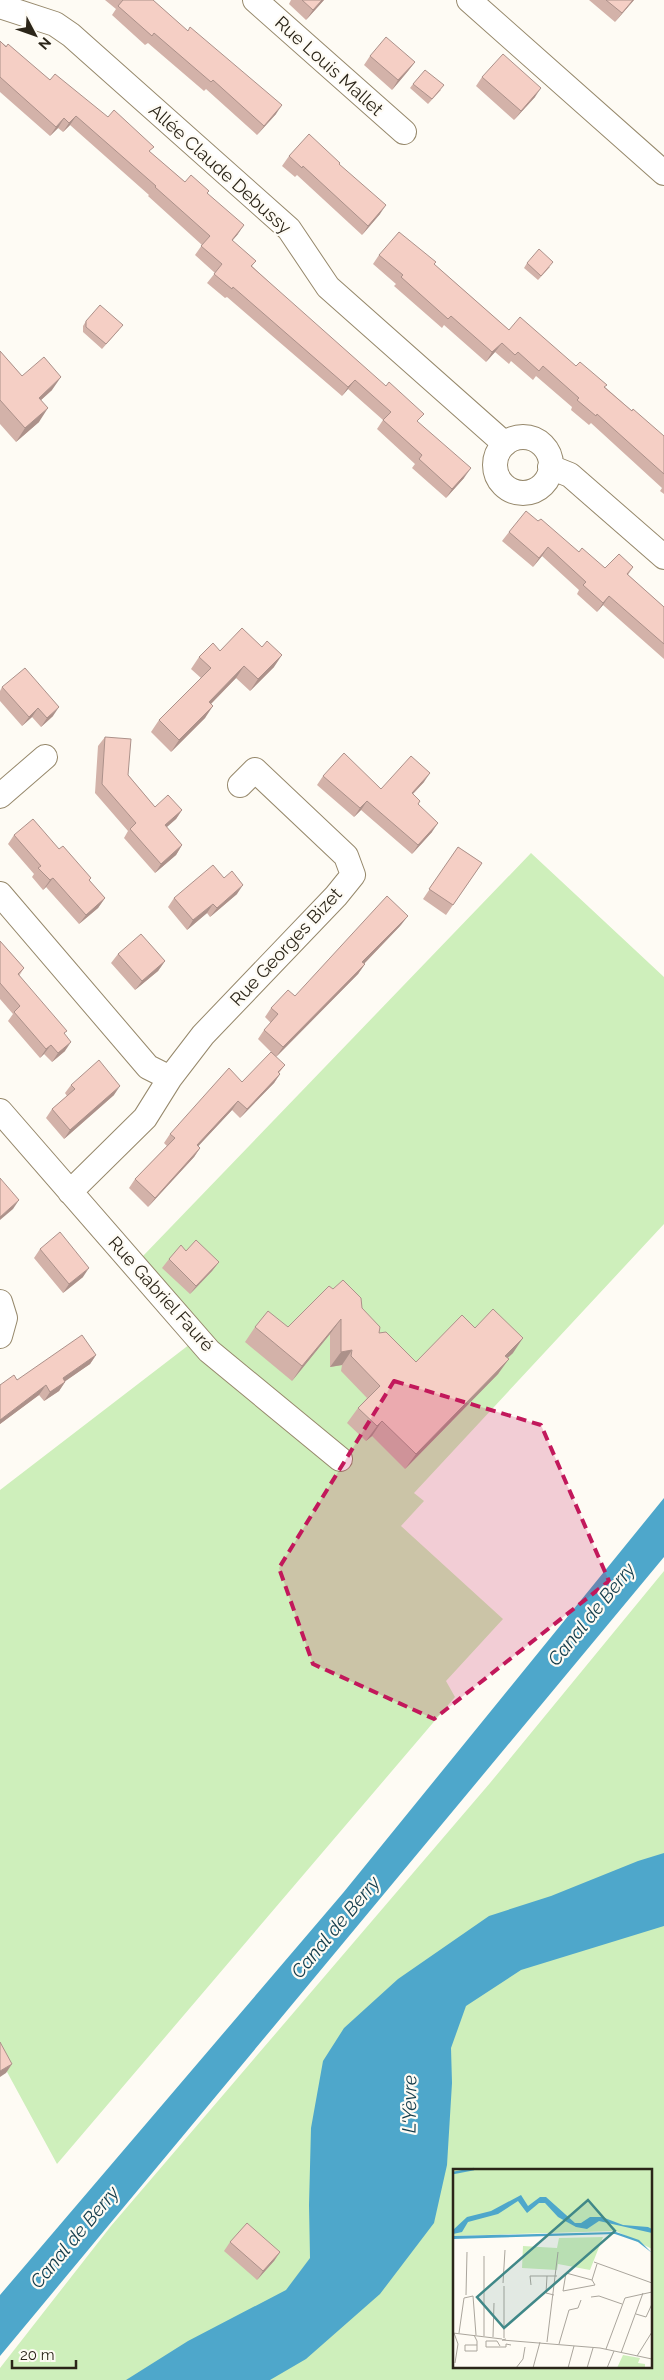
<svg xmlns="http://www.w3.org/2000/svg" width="664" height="2380" viewBox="0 0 664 2380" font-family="Raleway,sans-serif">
<rect width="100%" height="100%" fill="#fefbf4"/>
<!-- green -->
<path fill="#ceefbb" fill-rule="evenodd" d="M531 853 664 977V1224L414 1493 424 1501 401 1526 503 1619 446 1681 455 1697 57 2164 0 2059V1490L207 1331 143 1256Z
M664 1571V2380H0V2368L111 2226 490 1783ZM454 2170H650V2366H454Z"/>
<!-- water -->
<path fill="#4ea7cb" d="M664 1498V1557L0 2356V2295L343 1893Z
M664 1853V1926L521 1970 466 2006 451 2048 452 2083 447 2165 434 2223 380 2294 306 2359 270 2380H126L188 2341 286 2290 310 2258 309 2205 311 2128 323 2061 344 2028 398 1979 489 1916 551 1896 638 1861Z"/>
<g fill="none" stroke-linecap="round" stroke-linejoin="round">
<!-- minor casing -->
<g stroke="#96886b" stroke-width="26">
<path id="minor" d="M255 0 404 132
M469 0 664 173
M0 6 55 24 71 35 289 229 328 287 505 444
M495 465a28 28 0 1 1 56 0a28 28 0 1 1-56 0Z
M550 467 570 475 664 557
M0 796 45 757
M0 894 148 1067 170 1078
M0 1111 209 1351 340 1459
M70 1192 145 1118 170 1078 203 1035 336 896 353 875 346 856 255 770 240 785
M0 1302 5 1318 0 1336"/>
</g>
<!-- minor -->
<use href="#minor" stroke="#fff" stroke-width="24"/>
</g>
<!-- wall -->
<path fill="#d3b2a9" d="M105 0H153L276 114 257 135 206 89 204 91 148 43 145 45 112 15 116 9Z
M291 0H324L306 20 289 4Z
M589 0H634L615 22Z
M0 41 50 80 150 152 185 182 207 193 238 234 232 241 256 261 252 266 418 422 464 478 446 498 412 468 415 464 377 429 383 420 348 389 342 396 227 297 225 298 207 283 215 273 195 255 202 245 148 196 149 195 70 125 63 132 58 128 50 136 0 92Z
M370 56 415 62 408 71 392 90 364 65Z
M482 77 535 97 514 120 476 86Z
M413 84 441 90 428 104 410 88Z
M289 156 339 164 380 214 362 235 297 175 295 177 282 166Z
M379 255 434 264 509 330 576 366 605 387 632 411 664 436V494L660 491 662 488 591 423 589 425 571 410 572 407 536 376 533 380 511 361 509 364 495 352 486 362 444 325 442 328 394 286 396 284 373 264Z
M527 263 550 267 538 280 524 268Z
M86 321 119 330 102 349 83 332V326Z
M0 351 22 376 52 390 41 400 39 422 16 442 0 424Z
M538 521 579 552 605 568 633 567 628 575 664 607V659L603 605 597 612 577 594 579 590 542 556 533 567 502 541 509 532Z
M220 651 274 667 250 691 236 678 211 704 205 718 171 752 151 732 159 720 201 678 191 669 199 657Z
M2 687 53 716 41 727 32 717 22 726 0 701V691Z
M105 737 128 775 155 807 182 810 176 819 166 827 182 845 176 855 155 873 124 838 128 831 95 793 98 746Z
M323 776 381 789 424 782 413 794 420 801 418 804 432 832 412 854 361 810 354 817 317 785Z
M14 835 59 849 91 878 89 880 105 898 98 908 79 924 46 887 43 890 32 877 34 874 8 844Z
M458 847 482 863 446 915 423 899Z
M237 894 210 917 207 913 187 930 168 907 174 898Z
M401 925 364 964H365L358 974 276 1057 258 1039 264 1030 271 1023 265 1017 271 1008 295 996Z
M0 941 24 968 19 976 65 1034V1051L52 1062 44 1054 40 1058 8 1021 13 1014 0 999Z
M118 954 165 961 158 971 135 990 111 963Z
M285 1065 279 1073 280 1074 274 1083 240 1118 232 1110 198 1146 200 1148 194 1157 148 1207 129 1188 135 1179 167 1146 164 1143 170 1134 242 1082Z
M71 1085 114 1095 64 1139 46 1118 52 1109 67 1096 65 1093Z
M40 1249 83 1277 63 1293 34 1258Z
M186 1251 219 1262 212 1271 190 1294 162 1268 169 1259Z
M333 1289 362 1308 379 1333 416 1362 475 1328 513 1353 507 1358 498 1374 405 1469 372 1436 366 1441 347 1423 358 1408 367 1398 341 1371 342 1365 330 1367V1334L292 1381 245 1342 255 1327H288Z
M96 1355 90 1364 65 1381V1382L59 1391 44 1401 39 1395 0 1424V1385Z
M230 2242 280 2252 274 2261 257 2280 224 2251Z"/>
<!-- shaded-wall -->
<path fill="#ac918a" d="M322 0H324L306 20 313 10Z
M633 0H634L615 22 622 13Z
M415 62 408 71 392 90 398 80Z
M541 88 535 97 514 120 521 111Z
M282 105 276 114 257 135 264 126Z
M76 116 70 125 63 132 69 123Z
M64 118 58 128 50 136 56 127Z
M386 205 380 214 362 235 368 226Z
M244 225 238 234 225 249 232 240Z
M502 343 495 352 486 362 492 352Z
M61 377 52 390 29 411 39 398Z
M355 380 348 389 342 396 348 387Z
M48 408 39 422 16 442 25 428Z
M471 468 464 478 446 498 452 489Z
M548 547 542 556 533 567 539 558Z
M609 596 603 605 597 612 603 603Z
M282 655 274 667 250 691 258 679Z
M244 666 236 678 201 714 209 702Z
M213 706 205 718 171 752 179 740Z
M59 707 53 716 41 727 47 718Z
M38 708 32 717 22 726 29 717Z
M430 773 424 782 405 802 412 793Z
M367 801 361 810 354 817 360 808Z
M182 810 176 819 158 835 165 825Z
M438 823 432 832 412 854 418 845Z
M182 845 176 855 155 873 161 864Z
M53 878 46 887 43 890 50 880Z
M243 885 237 894 210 917 217 908Z
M105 898 98 908 79 924 86 915Z
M213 904 207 913 187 930 193 920Z
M408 916 401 925 356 972 362 962Z
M165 961 158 971 135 990 142 981Z
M365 964 358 974 276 1057 283 1047Z
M71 1042 65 1051 52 1062 58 1053Z
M51 1045 44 1054 40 1058 46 1049Z
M280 1074 274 1083 240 1118 247 1109Z
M120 1086 114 1095 64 1139 70 1130Z
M238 1101 232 1110 191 1154 197 1145Z
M200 1148 194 1157 148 1207 155 1198Z
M19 1200 13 1209 0 1220V1217Z
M219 1262 212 1271 190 1294 196 1286Z
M89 1268 83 1277 63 1293 69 1284Z
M341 1319 330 1334 292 1381 302 1366Z
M523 1338 513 1353 494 1371 505 1356Z
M352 1350 342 1365 330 1367 341 1352Z
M96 1355 90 1364 57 1387 63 1378Z
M509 1359 498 1374 405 1469 416 1454Z
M65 1382 59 1391 44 1401 50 1392Z
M46 1385 39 1395 0 1424V1420Z
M382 1421 372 1436 366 1441 377 1426Z
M12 2064 6 2073 0 2077V2071Z
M280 2252 274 2261 257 2280 263 2271Z"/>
<!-- building -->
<path fill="#f5cfc5" stroke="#ac918a" d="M123 0H153L188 31 190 27 282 105 264 126 213 80 211 82 154 33 152 36 118 6Z
M302 0H322L313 10Z
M606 0H633L622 13Z
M386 37 415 62 398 80 370 56Z
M0 41 6 47 8 44 50 80 55 74 108 117 114 110 154 147 149 151 185 182 191 175 209 191 207 193 244 225 232 240 256 261 251 266 386 386 389 382 424 414 417 421 471 468 452 489 419 459 422 455 383 420 391 412 355 380 348 387 233 287 232 289 214 274 222 264 201 246 210 236 155 187 156 186 76 116 69 123 64 118 56 127 0 77Z
M503 54 541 88 521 111 482 77Z
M425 70 444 85 432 99 413 84Z
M309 134 340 163 339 164 386 205 368 226 303 166 302 168 289 156Z
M399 232 436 262 434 264 509 330 520 317 576 366 580 362 607 385 604 387 632 411 633 409 664 436V474L597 414 596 416 577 400 579 398 543 366 539 371 518 352 515 355 502 343 492 352 451 316 448 319 401 277 403 275 379 255Z
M539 249 553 262 541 276 527 263Z
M100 305 123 325 106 344 86 327V321Z
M0 351 22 376 44 357 61 377 39 398 48 408 25 428 0 400Z
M526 511 538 521 541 519 579 552 582 548 605 568 619 554 633 567 627 574 664 607V644L609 596 603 603 583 585 586 582 548 547 539 558 509 532Z
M242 628 262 647 267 641 282 655 258 679 244 666 209 702 213 706 179 740 159 720 211 668 199 657 213 643 220 651Z
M25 668 59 707 47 718 38 708 29 717 2 687Z
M105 737 131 739 128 775 155 807 168 795 182 810 165 825 182 845 161 864 130 829 136 823 102 784Z
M344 753 381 789 411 756 430 773 412 793 420 801 418 804 438 823 418 845 367 801 360 808 323 776Z
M33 819 59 849 63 846 91 878 89 880 105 898 86 915 53 878 50 880 38 868 41 866 14 835Z
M458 847 482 863 453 905 429 889Z
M213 865 224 878 232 871 243 885 217 908 213 904 193 920 174 898Z
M387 896 408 916 362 962 365 964 283 1047 264 1030 278 1014 271 1008 288 990 295 996Z
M141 934 165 961 142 981 118 954Z
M0 941 24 968 18 974 67 1031 64 1033 71 1042 58 1053 51 1045 46 1049 14 1012 20 1006 0 983Z
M271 1052 285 1065 278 1072 280 1074 247 1109 238 1101 197 1145 200 1148 155 1198 135 1179 175 1138 170 1134 229 1068 242 1082Z
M99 1060 120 1086 70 1130 52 1109 75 1089 71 1085Z
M0 1178 19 1200 0 1217Z
M60 1232 89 1268 69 1284 40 1249Z
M196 1240 219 1262 196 1286 169 1259 181 1245 186 1251Z
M343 1280 361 1298 362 1308 380 1327 379 1333 386 1332 416 1362 462 1315 475 1328 493 1309 523 1338 505 1356 509 1359 416 1454 382 1421 377 1426 358 1408 380 1386 351 1356 352 1350 341 1352V1319L302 1366 255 1327 268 1311 288 1327 329 1286 333 1289Z
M82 1335 96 1355 63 1378 65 1382 50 1392 46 1385 0 1420V1385L14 1375 17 1380Z
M0 2042 12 2064 0 2071Z
M247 2223 280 2252 263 2271 230 2242Z"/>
<!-- marked area -->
<path fill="#c2185b" fill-opacity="0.2" stroke="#c2185b" stroke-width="4" stroke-dasharray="10 6" stroke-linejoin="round" d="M394 1381 541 1425 609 1581 434 1719 313 1664 279 1568Z"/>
<g text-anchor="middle" stroke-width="4.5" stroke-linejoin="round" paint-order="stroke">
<!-- street labels -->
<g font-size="18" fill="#2b2519" stroke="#fefbf4">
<text transform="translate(329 66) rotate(42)" y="6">Rue Louis Mallet</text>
<text transform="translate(220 169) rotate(42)" y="6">Allée Claude Debussy</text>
<text transform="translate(286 947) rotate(-47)" y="6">Rue Georges Bizet</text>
<text transform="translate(161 1294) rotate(48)" y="6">Rue Gabriel Fauré</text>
</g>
<!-- water labels -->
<g font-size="19" font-style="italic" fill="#123b4a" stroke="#fefbf4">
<text transform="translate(591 1614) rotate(-51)" y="7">Canal de Berry</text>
<text transform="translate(335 1927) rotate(-50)" y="7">Canal de Berry</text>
<text transform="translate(409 2104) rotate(-89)" y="7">L'Yèvre</text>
<text transform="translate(74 2237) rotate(-50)" y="7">Canal de Berry</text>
</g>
</g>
<!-- overview -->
<g transform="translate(453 2169)">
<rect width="199" height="199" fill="#fefbf4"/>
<path d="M0 0H199V80L163 62 0 67ZM150 68 137 101 105 95 104 101 69 99 70 77 104 79 106 69ZM170 186 187 189 185 194 192 195V199H164Z" fill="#ceefbb"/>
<path d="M68 26 75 37 87 28H93L122 54H128L137 48H149L170 56 195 58 199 60V64L146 52 134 60 123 58 105 48 92 34H86L74 44 65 32 45 45 15 53 9 63 0 65V61L14 48 38 42ZM163 63 186 71 199 84 185 73 162 65 0 70V67Z" fill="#4ea7cb"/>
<path fill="none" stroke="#4ea7cb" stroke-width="2.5" d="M0 4 21 0"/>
<path fill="none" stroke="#aaa59c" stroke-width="1" d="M31 87V167M141 93 199 114M94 107 93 124 101 126M139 111 113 104 110 122 142 116 139 111 144 95M50 114 52 81M78 116 77 107H104M51 117V169M13 126 14 83M138 128 146 127 169 135M183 145 193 148 199 135M0 164 49 170M1 164 5 175 2 194M6 164 11 129 20 127 23 166M21 166 24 172V182H12V176H24M40 168 41 134M53 170 49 171 147 179 199 190M94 173 105 83M106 175 116 141 125 139 128 131M47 177 44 172H33V178H53V175L58 176M153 180 172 129 199 123M168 184 190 124M184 187 199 163M63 199 70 190 72 178M80 199 87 173M115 199 121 177M134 199 140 179M154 199 161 182"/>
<path fill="#408888" fill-opacity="0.15" stroke="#408888" stroke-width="2.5" d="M135 31 162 62 51 159 24 128Z"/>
<rect width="199" height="199" fill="none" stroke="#2b2519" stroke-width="2.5"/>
</g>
<!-- north arrow -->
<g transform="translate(35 35) rotate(131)" stroke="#fefbf4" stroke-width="4" paint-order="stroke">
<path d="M0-4L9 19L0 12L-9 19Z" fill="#2b2519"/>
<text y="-8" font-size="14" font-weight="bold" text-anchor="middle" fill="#2b2519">N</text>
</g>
<!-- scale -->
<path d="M12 2360v8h64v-8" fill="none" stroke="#2b2519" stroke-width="2.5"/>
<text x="20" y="2360" font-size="15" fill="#2b2519" stroke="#fefbf4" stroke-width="4" paint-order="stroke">20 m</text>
</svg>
